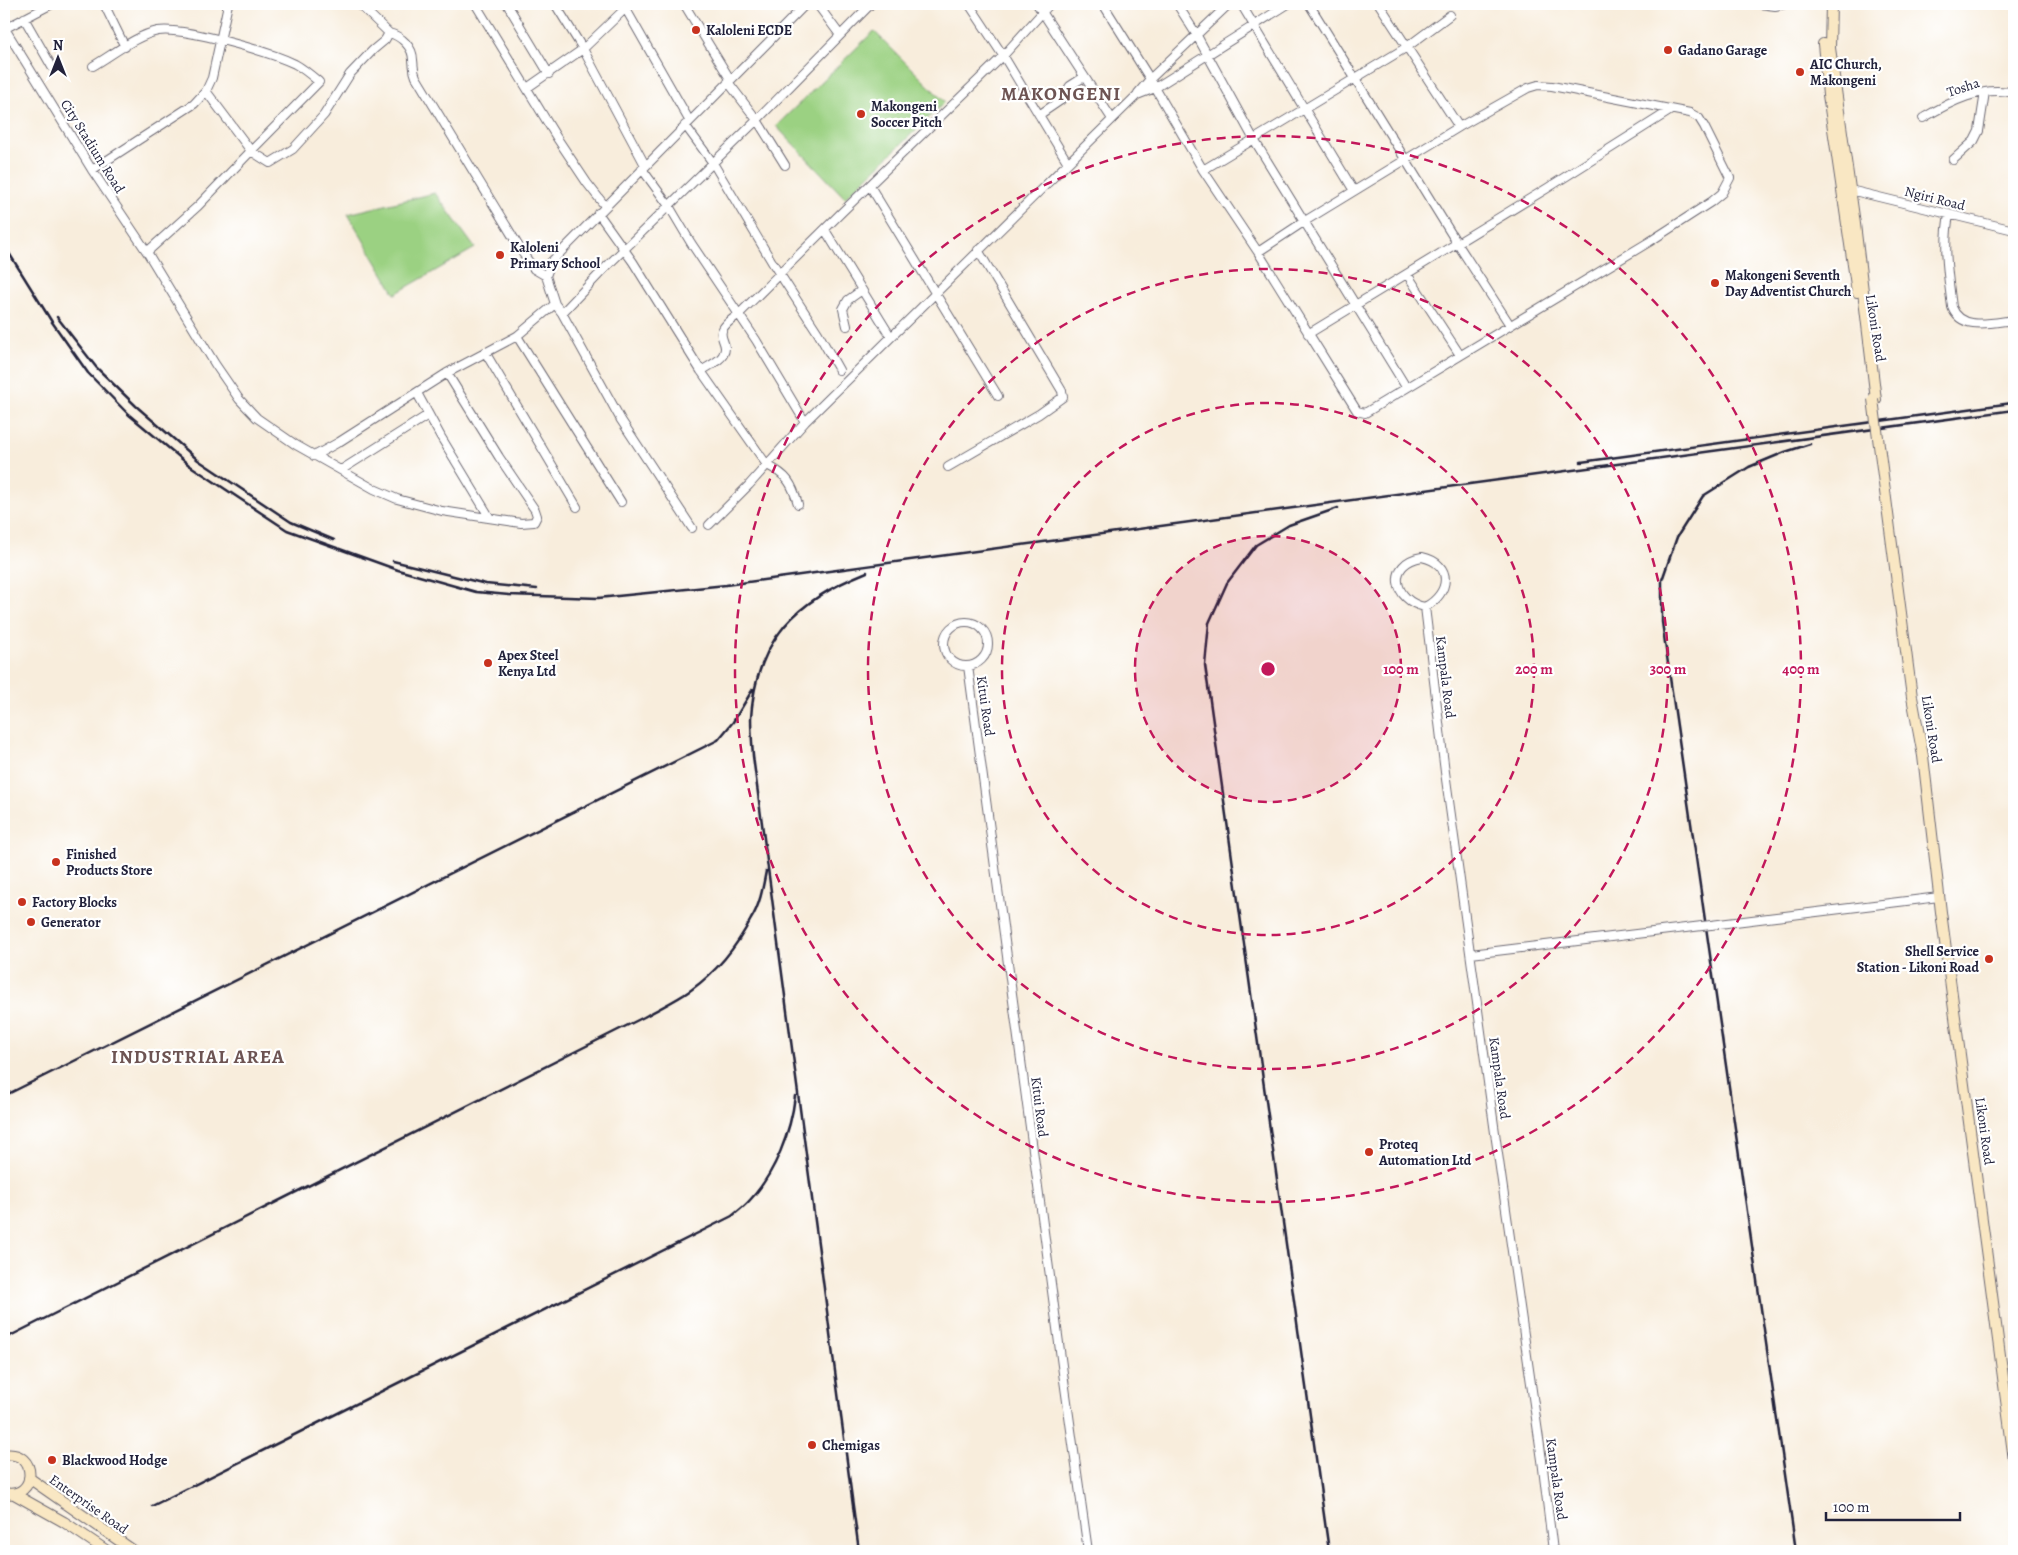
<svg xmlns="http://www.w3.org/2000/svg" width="2018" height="1555" viewBox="0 0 2018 1555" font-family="Alegreya,serif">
<rect width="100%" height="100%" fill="#fff"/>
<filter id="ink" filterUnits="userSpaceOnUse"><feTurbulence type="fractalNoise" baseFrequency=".02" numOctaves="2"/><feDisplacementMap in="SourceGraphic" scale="10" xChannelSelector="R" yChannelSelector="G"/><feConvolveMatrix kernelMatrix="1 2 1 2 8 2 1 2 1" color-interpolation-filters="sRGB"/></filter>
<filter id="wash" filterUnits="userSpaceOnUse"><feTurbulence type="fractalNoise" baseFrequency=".0096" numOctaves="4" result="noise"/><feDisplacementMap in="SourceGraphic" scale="20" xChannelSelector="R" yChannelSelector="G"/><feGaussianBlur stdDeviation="1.12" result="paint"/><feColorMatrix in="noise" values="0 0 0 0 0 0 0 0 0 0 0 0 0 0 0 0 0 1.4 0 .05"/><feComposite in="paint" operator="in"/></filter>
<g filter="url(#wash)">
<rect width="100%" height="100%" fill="#f8eddc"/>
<!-- green -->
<path fill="#9bd182" stroke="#5e7a5e" d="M874 31 945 102 845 198 776 126Z
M435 193 475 248 395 294 348 214Z"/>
</g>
<g filter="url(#ink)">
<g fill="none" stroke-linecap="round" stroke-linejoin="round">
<!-- street casing -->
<g stroke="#6d6973" stroke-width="10">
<path id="street" d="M104 4 125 47
M507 4 549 74
M555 4 583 49 645 165
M623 4 689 120
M684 4 730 79
M817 4 840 35
M969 4 1006 60 1068 163
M1037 4 1112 119
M1103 4 1150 79 1203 170 1258 252 1357 411 1365 413 1649 242 1711 202 1722 193 1730 178 1704 126 1699 118 1690 113 1552 86 1538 85 1528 88 1459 127 1305 221 1258 252
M1177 4 1196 34 1253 138 1406 387
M1241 4 1354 191
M1309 4 1457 243 1510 325
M1379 4 1459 127
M1760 4 1775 6 1785 4
M476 5 557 138 587 183 605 206
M24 18 52 67
M4 27 92 170 147 252 215 364 239 399 257 418 296 445 374 489 397 499 442 511 521 523 534 522 537 516 535 510 499 457 447 373
M4 29 52 4
M389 33C401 36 413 47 413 60 414 67 413 70 416 77L524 255 534 269 546 276
M93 66C112 55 137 35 158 31 184 27 270 52 295 64 304 69 312 76 319 82L251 151 206 91
M728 82 757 120 785 165
M527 88 583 49 630 4
M1138 93 1150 79 1229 4
M1039 115 1061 100 1070 86 1084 77
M1923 118C1950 102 1982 85 2014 93
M685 125 713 163 772 262 818 333 839 370
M1953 160 1974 141 1979 131 1985 92
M642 169 669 206 691 243 756 340 805 422
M92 170 194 104 206 91 212 78 228 4
M1203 170 1407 47 1450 15
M870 186 998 396
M1850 190 2014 230
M598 213 633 262 701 371 767 465C787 475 792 483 798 504
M1949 215C1943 246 1948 275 1952 307 1961 332 1994 322 2014 320
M825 230 891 337
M147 252 198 206 251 151 270 163 293 149 324 115 350 74 373 50 385 40 389 33 359 4
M1407 274 1460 355
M562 313 555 304 546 276 551 262 806 4
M847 326 843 309 848 300 862 290
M1308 334 1546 189 1671 110
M517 336 621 502
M485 352 577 507
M701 371C707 367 720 361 723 355 732 339 706 336 738 315L842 212 1003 56 1050 4
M417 393 441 437 490 518
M314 456 339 442 447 373 517 336 555 304
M948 467 1039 414 1063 397 1062 391 978 250
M341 470 428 415
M709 525 749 485 805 422 1137 95 1155 88 1288 4
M692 528 621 420 562 313 606 267 757 120 871 4
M1422 557C1454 564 1450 594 1425 607 1393 601 1386 563 1422 557Z
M1425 607 1445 772 1496 1140 1542 1460 1553 1551
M944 644a22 22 0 1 1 44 0a22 22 0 1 1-44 0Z
M968 666 1063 1373 1088 1551
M1711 925 1939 897
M1471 954 1702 926"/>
</g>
<!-- secondary casing -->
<g stroke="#6d6973" stroke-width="12">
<path id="secondary" d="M1831 4 1830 48 1855 224 1876 400
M1823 44 1828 95 1857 292
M1880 453 1912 697 1923 756 1941 912 2014 1460
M4 1455C38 1449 38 1500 4 1493
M29 1478 134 1551
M14 1494 64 1522 107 1551"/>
</g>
<!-- street -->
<use href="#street" stroke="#fff" stroke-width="8"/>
<!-- secondary -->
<use href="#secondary" stroke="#f9e7c3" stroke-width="10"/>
<!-- rail -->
<path stroke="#22223b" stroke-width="2.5" d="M4 245 52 322 88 373 128 414 189 465 287 530 398 570 476 592 509 595 598 598 726 585 2014 410
M57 317 96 367 136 406 198 460 291 522 334 540
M1581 462 2012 403
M393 561 486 584 537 589
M4 1096 718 740 733 722 753 689
M4 1339 644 1017C660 1008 677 1000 691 990 716 972 737 946 751 919 760 905 763 887 766 871
M152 1506 732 1216C738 1211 745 1206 750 1200 775 1173 791 1132 795 1096
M859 1551 753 756C752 743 751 730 751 718 756 639 797 600 867 572
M1329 1551 1205 665 1209 623 1227 583 1256 545 1289 525 1338 508
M1796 1551 1662 622V580L1677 537 1703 496 1749 467 1785 452 1810 444"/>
<!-- street-bridge casing -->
<g stroke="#6d6973" stroke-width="10" stroke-linecap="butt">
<path id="street-bridge" d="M1702 926 1711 925"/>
</g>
<!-- secondary-bridge casing -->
<g stroke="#6d6973" stroke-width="12" stroke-linecap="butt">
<path id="secondary-bridge" d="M1873 399 1880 453"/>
</g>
<!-- street-bridge -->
<use href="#street-bridge" stroke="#fff" stroke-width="8"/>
<!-- secondary-bridge -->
<use href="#secondary-bridge" stroke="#f9e7c3" stroke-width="10"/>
</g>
</g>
<!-- distance rings -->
<circle cx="1268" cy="669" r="133" fill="#c2185b" fill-opacity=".12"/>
<g fill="none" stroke="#c2185b" stroke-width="2.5" stroke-dasharray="9 6">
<circle cx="1268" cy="669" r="133"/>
<circle cx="1268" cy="669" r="266"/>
<circle cx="1268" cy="669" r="400"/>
<circle cx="1268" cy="669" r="533"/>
</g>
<!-- markers -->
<g fill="#c8321e" stroke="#fff" stroke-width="2">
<circle cx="696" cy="30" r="5"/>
<circle cx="1668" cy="50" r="5"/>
<circle cx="1800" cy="72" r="5"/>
<circle cx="861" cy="114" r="5"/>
<circle cx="500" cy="255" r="5"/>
<circle cx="1715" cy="283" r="5"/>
<circle cx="488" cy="663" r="5"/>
<circle cx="56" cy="862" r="5"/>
<circle cx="22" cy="902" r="5"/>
<circle cx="31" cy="922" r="5"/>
<circle cx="1989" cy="959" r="5"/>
<circle cx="1369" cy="1152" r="5"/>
<circle cx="812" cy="1445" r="5"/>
<circle cx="52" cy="1460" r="5"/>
</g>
<g text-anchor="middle" stroke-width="4.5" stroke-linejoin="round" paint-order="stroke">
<!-- poi labels -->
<g font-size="14" font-weight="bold" fill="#22223b" stroke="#fff" text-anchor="start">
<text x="706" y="35">Kaloleni ECDE</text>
<text x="1678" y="55">Gadano Garage</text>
<text x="1810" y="69">AIC Church,<tspan x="1810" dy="16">Makongeni</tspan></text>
<text x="871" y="111">Makongeni<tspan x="871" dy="16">Soccer Pitch</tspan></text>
<text x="510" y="252">Kaloleni<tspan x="510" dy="16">Primary School</tspan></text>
<text x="1725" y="280">Makongeni Seventh<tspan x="1725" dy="16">Day Adventist Church</tspan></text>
<text x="498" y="660">Apex Steel<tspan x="498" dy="16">Kenya Ltd</tspan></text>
<text x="66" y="859">Finished<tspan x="66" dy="16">Products Store</tspan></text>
<text x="32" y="907">Factory Blocks</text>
<text x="41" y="927">Generator</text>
<text x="1979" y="956" text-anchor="end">Shell Service<tspan x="1979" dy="16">Station - Likoni Road</tspan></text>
<text x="1379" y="1149">Proteq<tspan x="1379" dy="16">Automation Ltd</tspan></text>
<text x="822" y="1450">Chemigas</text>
<text x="62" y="1465">Blackwood Hodge</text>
</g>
<!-- street labels -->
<g font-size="14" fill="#22223b" stroke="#fff">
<text transform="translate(1963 87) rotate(-18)" y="5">Tosha</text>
<text transform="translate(93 146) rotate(58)" y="5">City Stadium Road</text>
<text transform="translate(1935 198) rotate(14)" y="5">Ngiri Road</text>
<text transform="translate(1876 328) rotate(81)" y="5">Likoni Road</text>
<text transform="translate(1446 677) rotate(83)" y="5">Kampala Road</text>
<text transform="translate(986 706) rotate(82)" y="5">Kitui Road</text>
<text transform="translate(1932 729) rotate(81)" y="5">Likoni Road</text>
<text transform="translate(1500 1078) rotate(82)" y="5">Kampala Road</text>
<text transform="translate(1040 1107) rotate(83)" y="5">Kitui Road</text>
<text transform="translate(1985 1131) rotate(82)" y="5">Likoni Road</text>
<text transform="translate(1557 1479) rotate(82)" y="5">Kampala Road</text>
<text transform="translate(89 1504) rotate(35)" y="5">Enterprise Road</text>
</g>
<!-- district labels -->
<g font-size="19" font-weight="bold" letter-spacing="1" fill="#6d5453" stroke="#fff">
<text x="1061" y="100">MAKONGENI</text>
<text x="198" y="1063">INDUSTRIAL AREA</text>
</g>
</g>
<circle cx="1268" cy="669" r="8" fill="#c2185b" stroke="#fff" stroke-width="2.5"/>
<g font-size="15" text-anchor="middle" font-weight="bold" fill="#c2185b" stroke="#fff" stroke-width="4.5" stroke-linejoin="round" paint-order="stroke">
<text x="1401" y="674">100 m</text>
<text x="1534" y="674">200 m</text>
<text x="1668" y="674">300 m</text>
<text x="1801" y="674">400 m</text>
</g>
<!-- margin -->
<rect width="2018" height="1555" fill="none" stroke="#fff" stroke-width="20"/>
<!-- north arrow -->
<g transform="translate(58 58)" stroke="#ffffff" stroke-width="4" paint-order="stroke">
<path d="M0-4L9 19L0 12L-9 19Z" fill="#22223b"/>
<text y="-8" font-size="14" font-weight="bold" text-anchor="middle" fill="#22223b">N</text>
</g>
<!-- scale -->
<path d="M1826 1512v8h134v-8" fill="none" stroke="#22223b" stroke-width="2.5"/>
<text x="1833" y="1512" font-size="15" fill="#22223b" stroke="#ffffff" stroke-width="4" paint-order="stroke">100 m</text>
</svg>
